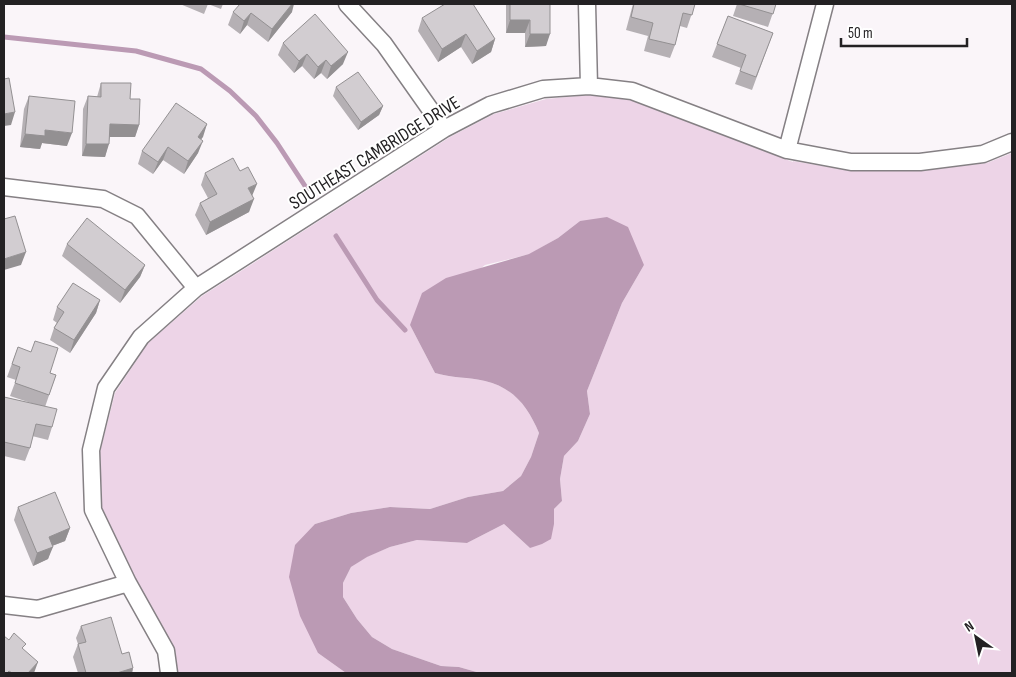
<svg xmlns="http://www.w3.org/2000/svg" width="1016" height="677" viewBox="0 0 1016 677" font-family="'Sofia Sans Condensed',sans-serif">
<rect width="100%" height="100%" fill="#faf5f9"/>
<!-- green -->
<path fill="#edd4e7" d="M589 95 630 100 793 162V161L851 171H921L987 163 1012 153V673H480L459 667 441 666 392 649 372 637 357 619 343 597V583L351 567 366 557 390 547 417 540 467 543 504 524 530 548 554 524V509L562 501 560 479 564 456 578 441 590 414 587 391 622 303 644 265 580 221 558 238 530 254 485 265 410 325 435 373C451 378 468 377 485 381 514 388 528 407 539 433L531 457 521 476 503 491 468 497 430 509 390 507 351 513 315 524 318 653 346 673H178L175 650 136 579 102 508 100 452 115 393 148 343 202 296 450 137 494 114 546 99Z"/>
<!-- water -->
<path fill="#bb9ab4" d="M607 217 628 227 644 265 622 303 587 391 590 414 578 441 564 456 560 479 562 501 554 509V524L551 539 542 544 530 548 504 524 467 543 417 540 390 547 367 557 351 567 343 583V597L357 619 372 637 392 649 441 666 459 667 480 673H346L318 653 300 616 289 577 295 545 315 524 351 513 390 507 430 509 468 497 503 491 521 476 531 457 539 433C528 407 514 388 485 381 469 377 451 378 435 373L410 325 422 293 446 278 529 254 558 238 580 221Z"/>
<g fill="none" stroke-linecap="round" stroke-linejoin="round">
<!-- stream -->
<path stroke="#bb9ab4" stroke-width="5" d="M4 37 136 51 201 69 230 91 256 116 277 143 307 189
M336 236 377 300 405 330"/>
<!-- minor casing -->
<g stroke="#858084" stroke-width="19">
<path id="minor" d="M347 4 384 44 444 129
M587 4 589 86
M787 150 825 4
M4 187 103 199 137 216 196 288
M4 605 38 609 128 583
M169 673 166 651 128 583 93 510 91 450 106 388 141 337 196 288 444 129 490 105 543 89 589 86 632 91 787 150 851 162H920L983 154 1012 142"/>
</g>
<!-- minor -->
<use href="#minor" stroke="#fff" stroke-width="16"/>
</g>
<!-- wall -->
<path fill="#b5b0b4" d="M180 4H223L221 9 208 4 204 14Z
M506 4H550L546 46 525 47V33H506Z
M633 4H695L687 28 680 26 675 45 670 58 644 51 648 36 626 30Z
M737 4H776L768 27 733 16Z
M233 12H292L268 42 247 25 240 34 228 25Z
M728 16 773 33 752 90 735 84 741 68 712 57Z
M422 18 495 39 491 52 472 64 461 47 438 62 418 31Z
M283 43 343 64 327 79 321 73 314 79 302 66 294 73 278 55Z
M101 83 130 99 139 125 135 137H110L105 157 82 156 83 109 88 96 97 97Z
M336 87 383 106 379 115 358 130 333 96Z
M29 96 67 146 42 143 40 149 20 147 24 109Z
M207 124 201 139 198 153 184 174 163 160 153 174 138 164 142 151Z
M205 173 252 196 249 212 206 235 195 215 200 203 208 198 201 185Z
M67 244 145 265 140 277 120 303 62 256Z
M100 300 96 313 70 353 50 340 54 328 57 323 53 320 57 307Z
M18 347 50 373 56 375 45 407 52 427 48 440 32 436 30 448 25 461 4 456V397L34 404 10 396 16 380 7 377Z
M18 507 70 528 65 541 52 546 48 559 33 566 14 520Z
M81 626 122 654 133 668 132 673H78L73 657 78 644 76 638Z"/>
<!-- shaded-wall -->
<path fill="#939092" d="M292 4H294L292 12 268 42 272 29Z
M251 13 247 25 240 34 244 21Z
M510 20H530L525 33H506Z
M466 34 461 47 438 62 442 49Z
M530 34H550L546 46 525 47Z
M495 39 491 52 472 64 477 51Z
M348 52 343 64 327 79 331 66Z
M307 54 302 66 294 73 299 61Z
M326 60 321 73 314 79 318 67Z
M383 106 379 115 358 130 361 122Z
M15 112 11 125 4 126V114Z
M110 124 139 125 135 137H105Z
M207 124 203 137 193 150 198 137Z
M45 130 72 133 67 146 42 143 40 149 20 147 25 134Z
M203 141 198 153 184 174 188 161Z
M86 144H109L105 157 82 156Z
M168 147 163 160 153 174 158 162Z
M257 184 252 196 248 188Z
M254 199 249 212 206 235 210 222Z
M26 252 21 265 4 270V259Z
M145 265 140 277 120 303 125 290Z
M100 300 96 313 70 353 74 340Z
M70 528 65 541 44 549 49 537Z
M53 547 48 559 33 566 37 553Z
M38 662 34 673H28Z
M133 668 132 673H117Z"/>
<!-- building -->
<path fill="#d2cdd1" stroke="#939092" d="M240 4H292L272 29 251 13 244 21 233 12Z
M445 4H473L495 39 477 51 466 34 442 49 422 18Z
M510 4H550V34H530V20H510Z
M634 4H695L692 15 683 13 675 45 649 39 653 23 631 17Z
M739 4H776L773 14Z
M315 14 348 52 331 66 326 60 318 67 307 54 299 61 283 43Z
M728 16 773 33 756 77 740 71 746 55 717 44Z
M358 72 383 106 361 122 336 87Z
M9 78 15 112 4 114V79Z
M101 83H131L130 99H140L139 125 110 124 109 144H86L88 96 101 97Z
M29 96 75 101 72 133 45 130V136L25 134Z
M176 103 207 124 198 137 203 141 188 161 168 147 158 162 142 151Z
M233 158 240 171 248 167 257 184 248 188 254 199 210 222 200 203 217 194 205 173Z
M15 216 26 252 4 259V219Z
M87 218 145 265 125 290 67 244Z
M73 283 100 300 74 340 54 328 64 312 57 307Z
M35 341 58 348 50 373 56 375 49 395 15 383 20 367 12 364 18 347 31 352Z
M4 397 57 409 52 427 36 424 30 448 4 442Z
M55 492 70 528 49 537 53 547 37 553 18 507Z
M111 617 122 654 129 652 133 668 117 673H86L78 644 86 642 81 626Z
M14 633 26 644 22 648 38 662 28 673H12L9 671 7 673H4V636L9 640Z"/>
<g text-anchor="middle" stroke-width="4" stroke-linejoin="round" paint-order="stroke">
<!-- street labels -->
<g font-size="19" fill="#232123" stroke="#fff">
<text transform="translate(374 152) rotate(-32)" y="7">SOUTHEAST CAMBRIDGE DRIVE</text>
</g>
</g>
<!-- border -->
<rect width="1016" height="677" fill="none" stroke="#232123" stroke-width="10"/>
<!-- north arrow -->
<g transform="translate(976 637) rotate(327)" stroke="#ffffff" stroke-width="4" paint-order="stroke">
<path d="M0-4L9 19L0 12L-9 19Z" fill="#232123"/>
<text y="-8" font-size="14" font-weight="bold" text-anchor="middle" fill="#232123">N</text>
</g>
<!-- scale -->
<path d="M841 38v8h126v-8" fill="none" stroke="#232123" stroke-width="2.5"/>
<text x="848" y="38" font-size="15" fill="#232123" stroke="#ffffff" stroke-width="4" paint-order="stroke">50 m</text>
</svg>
